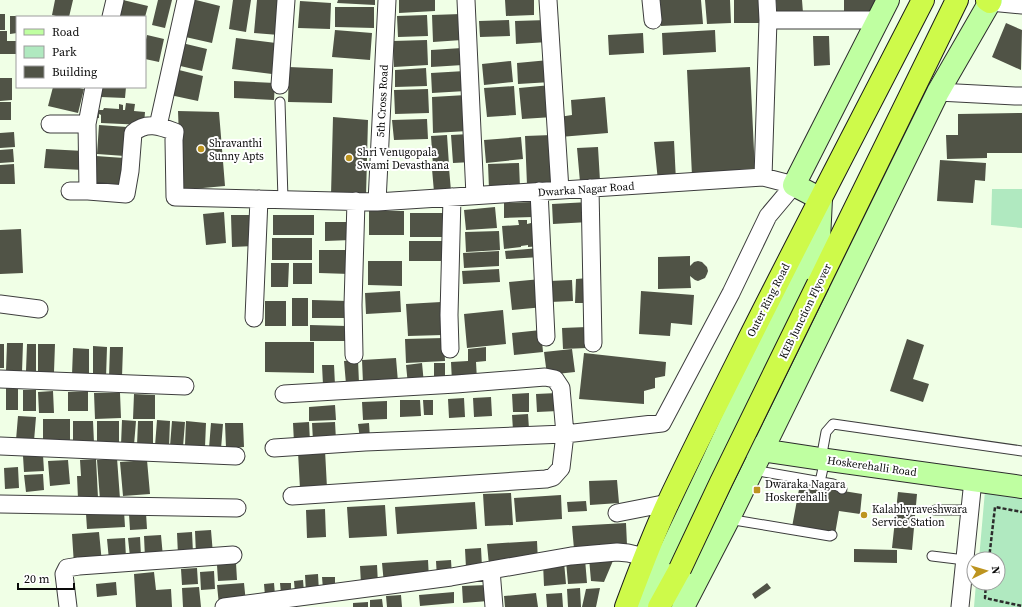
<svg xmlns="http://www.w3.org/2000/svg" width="1022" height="607" viewBox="0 0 1022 607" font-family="'Source Serif 4',serif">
<rect width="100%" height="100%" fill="#f0ffe6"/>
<!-- green -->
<path fill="#b0e9c0" d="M992 189H1022V228L991 225Z
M985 491 1022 498V607H974L976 583H998V559H979Z"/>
<!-- building -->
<path fill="#505346" d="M55 0H73L69 17H60L52 15Z
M123 0 148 6 145 17H120Z
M158 0H172L165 28 152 25Z
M189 0H196L220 6 212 43 181 36Z
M233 0H251L246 32 229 29Z
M257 0H283L279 35 254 33Z
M338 0H375V5L337 3Z
M399 0H435V11L399 13Z
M505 0H534V15L506 16Z
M660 0H701L703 24 661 26Z
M705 0H730L731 23 707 24Z
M734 0H759V23H734Z
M776 0H802L803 13 777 15Z
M844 0H879V15H844Z
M300 1 331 3 330 29 298 28Z
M335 7H374V28L335 27Z
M0 14H5V30H0Z
M461 14 462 40 433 42 432 15Z
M427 15 428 36 398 37 397 16Z
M10 16H17V33L10 34Z
M509 20 510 36 480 37 479 21Z
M547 20 548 42 516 44 515 21Z
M1006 23 1022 30 1021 70 992 57Z
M335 30 372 33 370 60 332 57Z
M715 30 716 52 663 55 662 33Z
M0 31H7V41H17V54H0Z
M643 33 644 53 609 55 608 35Z
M147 35 164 39 159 62 145 59V44Z
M813 36H829L830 65 814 66Z
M236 38 276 43 272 74 232 69Z
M427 40 428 65 394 67 393 41Z
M182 43 207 49 202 71 176 65Z
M462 48 463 65 431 67V50Z
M549 60 551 82 518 84 517 63Z
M511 61 513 82 484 85 482 64Z
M289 67 333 69 332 103 288 102Z
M750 67 755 172 692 176 687 70Z
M426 68 427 86 395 87V70Z
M175 69 203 76 198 101 170 95Z
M465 71 466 91 432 93 431 73Z
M0 78H12V100L0 101Z
M234 81 275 83 274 100 234 98Z
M551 85 553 117 522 119 519 88Z
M514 86 516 115 487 117 484 88Z
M53 87H75L84 89 78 113 48 106Z
M101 87H126L125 98 101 97Z
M428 89 429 113 395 114 394 90Z
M466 95 468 131 433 133 432 97Z
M605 97 608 133 560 137 559 117 572 115 571 100Z
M0 102H11V120H0Z
M126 103 135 104 134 111 145 112 144 125 101 123V115L99 114V118H97L96 107 99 108V110H103L104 108 119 109V104L123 105V110H125Z
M178 111 219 112 225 186 181 190Z
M1022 113V153H987V158L947 159 946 135H958V114Z
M333 117 368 120 366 196 331 195Z
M427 119 428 139 394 140 392 120Z
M99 125 127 127 125 156 97 154Z
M14 132 15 147 0 148V133Z
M470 134 472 162 453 163 451 135Z
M447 135 449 165 433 166 431 136Z
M552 135 555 184 527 185 525 136Z
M521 137 523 159 486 163 484 140Z
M674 141 676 181H658L654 142Z
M598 147 600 181 580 182 577 148Z
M13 149 14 162 0 163V150Z
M46 149 84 151 83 170 44 168Z
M96 156 124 158 123 189 95 187Z
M940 160 986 163 985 181 975 180 973 203 937 201Z
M519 163 520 188 489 189 488 164Z
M14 164 15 184H0V165Z
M449 168 451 191 434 192 432 169Z
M532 202 533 217 504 218V203Z
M589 202V222L553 224 552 204Z
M495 207 497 228 466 230 464 210Z
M369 211H404V235H369Z
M224 212 226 243 206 245 203 214Z
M410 213H449V237H410Z
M231 215H253L254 246 232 247Z
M273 215H314V235H273Z
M536 218 541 246 528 247V245L521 246V247L504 249 502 226 519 225 518 220H527V224L531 223V219Z
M325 222H351V240L325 241Z
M21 229 23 273 0 274V230Z
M499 231 500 250 466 252 465 232Z
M272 238H312V260H272Z
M409 241H450V261H409Z
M539 248 540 257 506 259 505 251Z
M319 250H350V274L319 273Z
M499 251V266L464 268 463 253Z
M690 256V266L694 262 698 261 702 262 707 267 708 271 707 274 705 278 698 281 695 280 690 276 691 288 658 289V257Z
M368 261H402V286L368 285Z
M271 263H289L288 287H271Z
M293 263H312V284H293Z
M499 269 500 282 463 284 462 271Z
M589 278V303H575L576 279Z
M541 279 544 307 512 310 509 282Z
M572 280 573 301 550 302 549 281Z
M400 291 401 312 366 314 365 293Z
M641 291 694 295 692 325 671 323 670 336 639 334Z
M292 298H308V326H292Z
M312 300 348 301V318H312Z
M265 301H286V326H265Z
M441 302 443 335 408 336 406 304Z
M503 310 506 344 467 348 464 314Z
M310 325 347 326V341H310Z
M587 327V348L563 349 562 328Z
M541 330 543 352 514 355 512 333Z
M444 338 445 361 406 363 405 339Z
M907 339 924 345 913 379 929 384 923 402 890 391Z
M265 342H314V373L265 372Z
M7 343H23L22 372 6 371Z
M0 344H4V368H0Z
M27 344H36V372L26 371Z
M38 344H55L54 372H38Z
M93 346 107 347 106 378H93Z
M110 347H123L122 377H109Z
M486 347V361L476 362 477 380 452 382 451 362 468 361V349Z
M73 348 89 349V376L72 375Z
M572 349 575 372 547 375 544 352Z
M584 353 666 362 665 376 655 378V388L644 391V404L579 399Z
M396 358 398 382 363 383 362 360Z
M358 360 359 383 346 384 344 361Z
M422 363 424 384 408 385 406 365Z
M434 363H445V380H434Z
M322 365H334L335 385H323Z
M6 387 18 388V410H6Z
M23 390H36V411H23Z
M53 391 54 413H39L38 392Z
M88 391V411H68V392Z
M94 393H120L121 418 95 419Z
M529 393V412H513L512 394Z
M557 393 558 411 537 412 536 394Z
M134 394 155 395V419H133Z
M491 397 492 416 474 417 473 398Z
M464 398 465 417 449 418 448 399Z
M400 400H420L421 416 400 417Z
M423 400H433V415H424Z
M387 401V419L363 420 362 402Z
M335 405 336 420 309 421V407Z
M528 414 529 429 513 430 512 415Z
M18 416 36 417 34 441 16 440Z
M43 419H70V442H43Z
M122 420 136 421 134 445H121Z
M157 420 170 421 169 447 155 446Z
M73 421H93L94 443 73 444Z
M97 421H119V443H97Z
M138 421H153V446H137Z
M172 421 185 422 183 447 170 446Z
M186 421 206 423 205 447 185 445Z
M309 422 310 442 294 443 293 423Z
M335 422 336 440 313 441 312 423Z
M211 423 223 424 221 449 209 448Z
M225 423H243L244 447 226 448Z
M369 423 370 439H360L358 424Z
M325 450 327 488 300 489 298 452Z
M43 455 44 471 24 472 23 456Z
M117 458 120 499 100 500 97 460Z
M96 459 98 498 78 499 77 476H81L80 460Z
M68 460 70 484 50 486 48 461Z
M147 460 150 494 123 496 120 462Z
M18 467 19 488 5 489 4 468Z
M43 474 44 490 26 492 24 475Z
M617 480 619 503 590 505 589 481Z
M800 484 862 494 860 514 839 511 835 534 792 527Z
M898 492 917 494 912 550 892 548Z
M511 493 513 525 485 526 483 494Z
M561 495 562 519 516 522 514 498Z
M586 501 587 511 568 512 567 502Z
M475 502 477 529 397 534 395 507Z
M385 505 387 536 349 538 347 507Z
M325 509 326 537 307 538 306 510Z
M124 511 125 527 87 529 86 514Z
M146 513 147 529 130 530 129 514Z
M626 523 627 545 574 549 572 526Z
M211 530 213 554 196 555 195 531Z
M99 532 102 563 74 565 72 534Z
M192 532 193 553 178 555 177 533Z
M161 535 163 557 145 558 144 536Z
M140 537 141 556 130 557 128 538Z
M125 538 126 558 109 560 107 539Z
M537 541 538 562 489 565 487 544Z
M481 548 482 567 466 568 465 549Z
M854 549 897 550V563L854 562Z
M615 556 604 582 591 581 589 558Z
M585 559 587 583 568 584 566 561Z
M428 560 429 579 384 584 382 563Z
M451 560 452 576 437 578 436 561Z
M564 562 566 584 544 586 543 563Z
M236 563 237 580 218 581 217 565Z
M377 565 378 584H361L360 566Z
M197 568 198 584 182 585 181 569Z
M214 571 215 589 201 590 200 572Z
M154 572 156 590 171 589 172 607H136L134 574Z
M318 574 319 592 306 593 305 575Z
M322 577H335V588L323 589Z
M303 580 304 592 295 593 294 581Z
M116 582 117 595 97 597 96 584Z
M244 583 246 603 219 605 217 585Z
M274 583 275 595 265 596 264 584Z
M280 583H291V594H281Z
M767 583 771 588 755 599 752 594Z
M487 585 488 601 463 603 462 586Z
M199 587 201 607H183L182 588Z
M580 588 581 607H568L567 589Z
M600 588 596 607H582L586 589Z
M454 592V603L420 606 419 595Z
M536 593 538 607H505L504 596Z
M562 593 563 607H547L546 594Z
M401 595 402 607H387L386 596Z
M382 599 383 607H370V600Z
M368 602V607H353V603Z"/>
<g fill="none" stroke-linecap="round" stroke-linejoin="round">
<!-- lane casing -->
<g stroke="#3d3d3d" stroke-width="11">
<path id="lane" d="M280 102 283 199
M821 459 826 432 833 424 1022 451
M753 470 833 484 840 487 842 489
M820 482 825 459
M935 510H970
M728 519 830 536 832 535
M932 556 965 560"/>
</g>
<!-- street casing -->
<g stroke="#3d3d3d" stroke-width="19">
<path id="street" d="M466 0 475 196
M548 0 560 190
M651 0 653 20
M990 2 1022 5
M111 17 115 0
M768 20H879
M280 85 286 0
M94 87 87 124 88 191 126 194 130 171 133 133C146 121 160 126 175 132L174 140 175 197 377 202 763 177 794 185 768 216 731 293 662 423 565 434 365 442 274 448
M938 92 1015 96H1022
M50 124H87
M158 126 186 0
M763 177 768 20 767 0
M590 188 593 343
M70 191H88
M539 191 546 337
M377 202 387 0
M0 304 39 309
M254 318 259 199
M450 349 449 315 452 197
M354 355 353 305 356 201
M0 379 185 386
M284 394 456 384 545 377 555 379 561 388 565 434 561 468 553 477 546 479 292 496
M0 446 236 456
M0 504 237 508
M617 513 668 503
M491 570 494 607
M68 607 64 574 67 568 79 566 233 555
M224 607 451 577 571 556 617 552 628 553 645 557
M960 607 973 480"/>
</g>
<!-- secondary casing -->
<g stroke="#2c2c2c" stroke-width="24">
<path id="secondary" d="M748 446 762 450 821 459 1022 487
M637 607 670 552 710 468 787 302 819 240 821 199 794 185 888 0
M683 607 727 522 938 92 991 0"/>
</g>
<!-- highway casing -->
<g stroke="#1b1b1b" stroke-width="24">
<path id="highway" d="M987 0 990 2
M818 284 957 0
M626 607C639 572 652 537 668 503 692 452 718 401 743 351 802 233 863 117 923 0
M659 607 680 569"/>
</g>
<!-- path -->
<path stroke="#2c2c2c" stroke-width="2.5" stroke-dasharray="4 2" stroke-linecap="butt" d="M989 559 995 507 1022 512
M986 583 985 598 1022 606"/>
<!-- lane -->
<use href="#lane" stroke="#fff" stroke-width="9"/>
<!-- street -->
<use href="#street" stroke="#fff" stroke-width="17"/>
<!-- secondary -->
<use href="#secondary" stroke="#bfffa1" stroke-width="22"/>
<!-- highway -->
<use href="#highway" stroke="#cefa4a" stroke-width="22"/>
<!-- highway-bridge casing -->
<g stroke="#1b1b1b" stroke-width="24" stroke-linecap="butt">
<path id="highway-bridge" d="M680 569 721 482 818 284"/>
</g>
<!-- highway-bridge -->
<use href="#highway-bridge" stroke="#cefa4a" stroke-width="22"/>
</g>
<!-- markers -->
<g fill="#bd941f" stroke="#fff" stroke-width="1.5">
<circle cx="201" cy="149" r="4"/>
<circle cx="349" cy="158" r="4"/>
<rect x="753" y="486" width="8" height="8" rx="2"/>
<circle cx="864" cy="515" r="4"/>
</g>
<g text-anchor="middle" stroke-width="4" stroke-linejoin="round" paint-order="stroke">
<!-- street labels -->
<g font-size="11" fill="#0a0a0a" stroke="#fff">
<text transform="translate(382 101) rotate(-87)" y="4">5th Cross Road</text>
<text transform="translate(586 189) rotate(-4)" y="4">Dwarka Nagar Road</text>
<text transform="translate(768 300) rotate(-63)" y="4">Outer Ring Road</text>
<text transform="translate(805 311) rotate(-64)" y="4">KEB Junction Flyover</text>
<text transform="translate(872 466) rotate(8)" y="4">Hoskerehalli Road</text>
</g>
<!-- poi labels -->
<g font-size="11" fill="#0a0a0a" stroke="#fff" text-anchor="start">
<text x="209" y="147">Shravanthi<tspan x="209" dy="13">Sunny Apts</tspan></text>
<text x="357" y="156">Shri Venugopala<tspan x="357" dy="13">Swami Devasthana</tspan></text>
<text x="765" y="488">Dwaraka Nagara<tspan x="765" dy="13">Hoskerehalli</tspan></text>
<text x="872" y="513">Kalabhyraveshwara<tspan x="872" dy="13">Service Station</tspan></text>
</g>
</g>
<!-- legend -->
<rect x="16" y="16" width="130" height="72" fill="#ffffff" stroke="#9d9d9d"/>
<rect x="24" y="29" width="20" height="6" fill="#bfffa1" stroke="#9d9d9d"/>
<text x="52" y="36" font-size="12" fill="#0a0a0a">Road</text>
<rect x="24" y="46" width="20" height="12" fill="#b0e9c0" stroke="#9d9d9d"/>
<text x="52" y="56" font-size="12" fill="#0a0a0a">Park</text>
<rect x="24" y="66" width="20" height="12" fill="#505346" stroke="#9d9d9d"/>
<text x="52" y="76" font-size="12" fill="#0a0a0a">Building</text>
<!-- north arrow -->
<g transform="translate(986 571) rotate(85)"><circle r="19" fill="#ffffff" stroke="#9d9d9d"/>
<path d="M0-3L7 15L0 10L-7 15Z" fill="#bd941f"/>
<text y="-6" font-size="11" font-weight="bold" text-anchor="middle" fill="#0a0a0a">N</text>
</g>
<!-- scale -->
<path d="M18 583v6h56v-6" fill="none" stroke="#0a0a0a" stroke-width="2"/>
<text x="24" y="583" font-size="12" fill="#0a0a0a" stroke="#ffffff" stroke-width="3" paint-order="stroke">20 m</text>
</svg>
